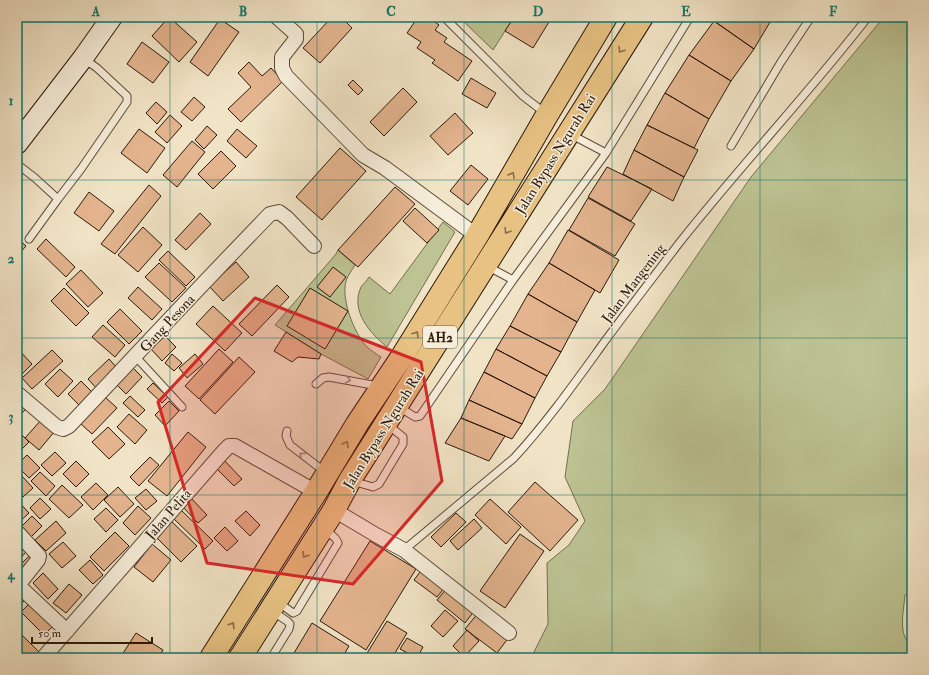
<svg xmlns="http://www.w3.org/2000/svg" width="929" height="675" viewBox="0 0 929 675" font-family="'IM FELL Double Pica',serif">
<rect width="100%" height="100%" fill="#f1e4c6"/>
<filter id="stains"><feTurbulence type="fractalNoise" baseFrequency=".005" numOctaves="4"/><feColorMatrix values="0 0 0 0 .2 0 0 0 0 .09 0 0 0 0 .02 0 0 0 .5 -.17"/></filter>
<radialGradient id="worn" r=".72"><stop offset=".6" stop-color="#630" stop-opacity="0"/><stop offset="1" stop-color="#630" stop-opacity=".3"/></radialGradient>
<!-- green -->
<path fill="#bdc393" stroke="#746e4f" d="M459 17H514L493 50Z
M884 17H912V592L905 595C904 609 897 637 912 645V658H531L548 624 547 563 569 545 585 521 565 477 573 421 605 389 751 177Z
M443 222 455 232 387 347C370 333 350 311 361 287 363 284 367 281 369 277L390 294Z
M338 250 355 265C352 270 348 275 346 281 341 300 354 332 366 346 370 350 376 354 381 357L368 379 321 354 275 325 336 254Z"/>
<!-- building -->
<path fill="#e3b48e" stroke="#2b190b" d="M169 17 197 42 179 62 152 36Z
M332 17H341L352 28 320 63 303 48Z
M418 17H428L439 25 435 30 447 38 444 42 472 61 458 81 432 63 435 60 417 48 421 42 407 33Z
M514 17H552L533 48 505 31Z
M716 17H773L754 49 714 21Z
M220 19 239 32 208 76 190 62Z
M714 21 754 49 731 81 689 55Z
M142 42 169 62 153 83 127 64Z
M689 55 731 81 709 119 665 93Z
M249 62 262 76 271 68 283 81 241 122 228 109 251 87 238 73Z
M471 78 496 93 487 108 462 94Z
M353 80 363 90 358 95 348 85Z
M403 88 417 102 384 136 370 122Z
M665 93 709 119 694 148 647 125Z
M194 97 205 107 192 121 181 112Z
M156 102 167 112 157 124 146 113Z
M455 113 473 133 448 155 430 136Z
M170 115 182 126 167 143 155 132Z
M647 125 698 150 684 177 634 150Z
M207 126 217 135 204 149 195 140Z
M139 129 165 148 147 173 121 153Z
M237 129 257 146 246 158 227 141Z
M192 141 205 152 177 187 163 175Z
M340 148 366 171 322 220 296 197Z
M634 150 684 177 673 201 623 174Z
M221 151 236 166 213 189 198 174Z
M471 165 488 179 468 205 450 191Z
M607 167 652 189 631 221 588 197Z
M149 185 161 196 115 254 101 244Z
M395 187 415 204 358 267 338 250Z
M89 192 114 211 99 231 74 213Z
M588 198 635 224 615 256 569 230Z
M415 208 439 230 427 243 403 221Z
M200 213 211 224 186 250 175 240Z
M143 227 162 245 138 272 118 255Z
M568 230 619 260 600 293 549 263Z
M17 238 26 246 17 256Z
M46 239 75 267 66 277 37 249Z
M168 251 195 277 186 286 159 260Z
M236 262 249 277 223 301 209 286Z
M159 263 186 288 172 302 145 277Z
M549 263 595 290 577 322 528 294Z
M333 267 346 277 330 297 317 287Z
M81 270 103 293 88 307 66 284Z
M277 285 289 297 252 336 239 324Z
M138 287 162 309 152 320 128 298Z
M64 288 89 313 76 326 51 301Z
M310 288 348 311 325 349 287 326Z
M528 294 577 322 561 352 510 326Z
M213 306 242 333 225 351 196 324Z
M120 309 142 331 129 344 107 322Z
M103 325 125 345 115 357 92 337Z
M510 326 561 352 547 376 496 349Z
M286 332 321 354 319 359 298 357 292 362 274 351Z
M165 336 176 347 162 361 151 349Z
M17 348 32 364 19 377 17 375Z
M219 349 233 362 199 399 185 386Z
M496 349 547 376 535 398 484 372Z
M52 350 63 361 32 389 22 378Z
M172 354 182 363 174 371 165 363Z
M195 354 203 364 187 378 179 368Z
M239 357 255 372 215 414 200 400Z
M109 359 119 370 98 390 88 379Z
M133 368 142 377 126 394 117 385Z
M60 369 73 381 58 397 45 384Z
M484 372 535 398 522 424 469 400Z
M81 381 93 393 80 406 68 394Z
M153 383 168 397 162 403 147 389Z
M130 396 145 410 138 417 123 403Z
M105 397 117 408 92 434 80 423Z
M469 400 522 424 512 439 461 418Z
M17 401 26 409 17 418Z
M169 401 179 411 165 426 155 415Z
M129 414 147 430 135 444 117 427Z
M461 418 505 436 489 461 445 443Z
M42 419 55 431 39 450 25 438Z
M108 427 125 444 109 459 92 442Z
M17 430 29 442 17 454Z
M188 432 206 447 167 496 148 481Z
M55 452 66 463 52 476 41 465Z
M27 455 40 468 29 478 17 466V465Z
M150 457 159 465 139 486 130 477Z
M222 458 242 479 234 486 214 466Z
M76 461 89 474 76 487 63 474Z
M40 472 55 486 46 496 31 481Z
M20 474 33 488 23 497 17 490V476Z
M535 482 578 520 550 551 508 512Z
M96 483 108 495 93 510 81 497Z
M62 485 83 505 69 518 49 499Z
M118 487 134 504 120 517 104 500Z
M146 489 157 501 146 510 135 498Z
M189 496 207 515 198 523 181 505Z
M40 498 51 509 40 519 30 508Z
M490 499 521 527 506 544 475 515Z
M17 500 29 513 18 523 17 521Z
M138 506 151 518 135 535 123 523Z
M106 508 118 520 106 532 94 519Z
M180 509 213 541 205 549 172 517Z
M246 511 260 525 250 536 235 521Z
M456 513 466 522 441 547 431 537Z
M32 516 42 526 31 537 21 527Z
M474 519 482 528 458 550 450 541Z
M170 520 197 546 181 562 155 536Z
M56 521 66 533 46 551 35 540Z
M225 527 238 541 227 551 214 538Z
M115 532 129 546 104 571 90 557Z
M520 534 544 551 505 608 480 591Z
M370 541 416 569 366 650 320 621Z
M63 542 76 556 62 568 49 554Z
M17 544 26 552 17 562Z
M152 544 171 560 153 582 134 567Z
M29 556 36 563 23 576 17 571V568Z
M90 560 103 575 93 584 79 570Z
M423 568 446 586 437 597 414 580Z
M43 573 58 589 48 599 33 583Z
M69 584 82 595 66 613 53 603Z
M447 588 475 610 465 623 437 600Z
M17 593 28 597 17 608Z
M32 601 55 624 44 635 21 612Z
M445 610 458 621 443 637 431 626Z
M478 613 509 637 497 653 465 629Z
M387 621 407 633 392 658H364Z
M312 623 349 646 342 658H291Z
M17 630 40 653 35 658H17Z
M467 630 479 641 464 657 453 646Z
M136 633 163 650 158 658H120Z
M407 638 423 647 417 658 400 649Z
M75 653 82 658H72Z"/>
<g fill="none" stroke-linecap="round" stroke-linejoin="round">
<!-- service casing -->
<g stroke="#5c4c3a" stroke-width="9">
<path id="service" d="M444 17 523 96 545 113
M570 134 606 153
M731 146 781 62 811 17
M17 164 35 178 58 199 81 169 127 102V96L97 68 83 58
M29 239 58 199
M487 266 513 280
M136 357 182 407
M316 384 323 378 329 377 378 386
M399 407 415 417 420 416 513 280 606 153 690 17
M287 431 286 436 290 445 325 472
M352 481 373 487 379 484 403 444V437L388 425
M404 550 514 458C548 421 576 381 605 341 630 307 655 275 680 242 741 165 808 94 868 17
M278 602 293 613 297 611 338 543C336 536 329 534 324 530
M271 658 289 629 290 624 287 621 272 611"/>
</g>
<!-- minor casing -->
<g stroke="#5c4c3a" stroke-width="16">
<path id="minor" d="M277 17 296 34V39L282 57V68L286 76 363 155 385 168 477 236
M17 393 57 427 63 429 69 426C136 355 202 284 270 214L279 212 287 218 314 246
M334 510 376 535 404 550 509 633
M17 532 39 556 38 560 19 584 20 587 67 631
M43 658 223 452 229 446H235L316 492"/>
</g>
<!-- secondary casing -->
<g stroke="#2b190b" stroke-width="22">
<path id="secondary" d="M17 144 83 58 112 17"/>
</g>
<!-- trunk casing -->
<g stroke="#2b190b" stroke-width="24">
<path id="trunk" d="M211 658 316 492 357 424 401 358 477 236 547 115 606 17
M240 658 334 510 350 480 642 17"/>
</g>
<!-- service -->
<use href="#service" stroke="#f6edda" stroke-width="7"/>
<!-- minor -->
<use href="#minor" stroke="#f6edda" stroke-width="14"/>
<!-- secondary -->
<use href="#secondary" stroke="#f6edda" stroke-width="20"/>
<!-- trunk -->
<use href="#trunk" stroke="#e8c283" stroke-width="22"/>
</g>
<!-- one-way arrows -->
<defs><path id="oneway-chevron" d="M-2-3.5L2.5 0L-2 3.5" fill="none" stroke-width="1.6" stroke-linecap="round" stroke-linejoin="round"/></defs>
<g stroke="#8a6e47">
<use href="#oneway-chevron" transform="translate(621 50) rotate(122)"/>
<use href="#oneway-chevron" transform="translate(512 175) rotate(-60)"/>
<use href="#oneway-chevron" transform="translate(507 231) rotate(122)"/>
<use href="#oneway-chevron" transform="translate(416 334) rotate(-58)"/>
<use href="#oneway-chevron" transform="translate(346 444) rotate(-59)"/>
<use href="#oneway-chevron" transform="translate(305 555) rotate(122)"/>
<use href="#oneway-chevron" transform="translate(232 625) rotate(-57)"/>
</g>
<g stroke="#9b8e7d">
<use href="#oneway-chevron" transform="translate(348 380) rotate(11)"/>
<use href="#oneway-chevron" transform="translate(302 455) rotate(-143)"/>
</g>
<!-- marked area -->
<path fill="#d62828" fill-opacity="0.2" stroke="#d62828" stroke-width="3" stroke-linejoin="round" d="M255 298 421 362 442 481 353 584 207 563 158 402Z"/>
<!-- grid -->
<path fill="none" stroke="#0f766e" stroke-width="1" stroke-opacity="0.55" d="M170 17V658M317 17V658M464 17V658M612 17V658M760 17V658M17 180H912M17 338H912M17 495H912"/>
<g text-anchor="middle" stroke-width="3" stroke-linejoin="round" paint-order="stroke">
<!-- shield labels -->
<rect fill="#f6edda" stroke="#685949" stroke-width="1" x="423" y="326" width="34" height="22" rx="3"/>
<g font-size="13" font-weight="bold" fill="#2b190b">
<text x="440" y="342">AH2</text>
</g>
<!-- street labels -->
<g font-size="14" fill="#2b190b" stroke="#f6edda">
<text transform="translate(555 154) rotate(-58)" y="5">Jalan Bypass Ngurah Rai</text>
<text transform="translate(633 283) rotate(-53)" y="5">Jalan Mangening</text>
<text transform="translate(167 323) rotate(-47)" y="5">Gang Pesona</text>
<text transform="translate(383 429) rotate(-58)" y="5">Jalan Bypass Ngurah Rai</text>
<text transform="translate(168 514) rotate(-49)" y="5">Jalan Pelita</text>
</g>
</g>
<!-- margin -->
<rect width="929" height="675" fill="none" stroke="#f1e4c6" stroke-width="44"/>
<!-- scale -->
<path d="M32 637v6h120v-6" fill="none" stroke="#2b190b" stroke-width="2"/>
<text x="38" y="637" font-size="12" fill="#2b190b" stroke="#f6edda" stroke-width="3" paint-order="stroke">50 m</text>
<rect x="22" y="22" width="885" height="631" fill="none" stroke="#0f766e" stroke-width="1.5"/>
<g font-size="13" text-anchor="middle" font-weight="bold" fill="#0f766e">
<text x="96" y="16">A</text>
<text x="243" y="16">B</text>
<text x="391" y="16">C</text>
<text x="538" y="16">D</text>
<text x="686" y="16">E</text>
<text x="833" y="16">F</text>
<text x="11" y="105">1</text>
<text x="11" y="263">2</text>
<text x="11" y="421">3</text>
<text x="11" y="579">4</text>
</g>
<rect width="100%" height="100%" filter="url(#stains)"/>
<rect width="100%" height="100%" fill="url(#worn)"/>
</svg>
